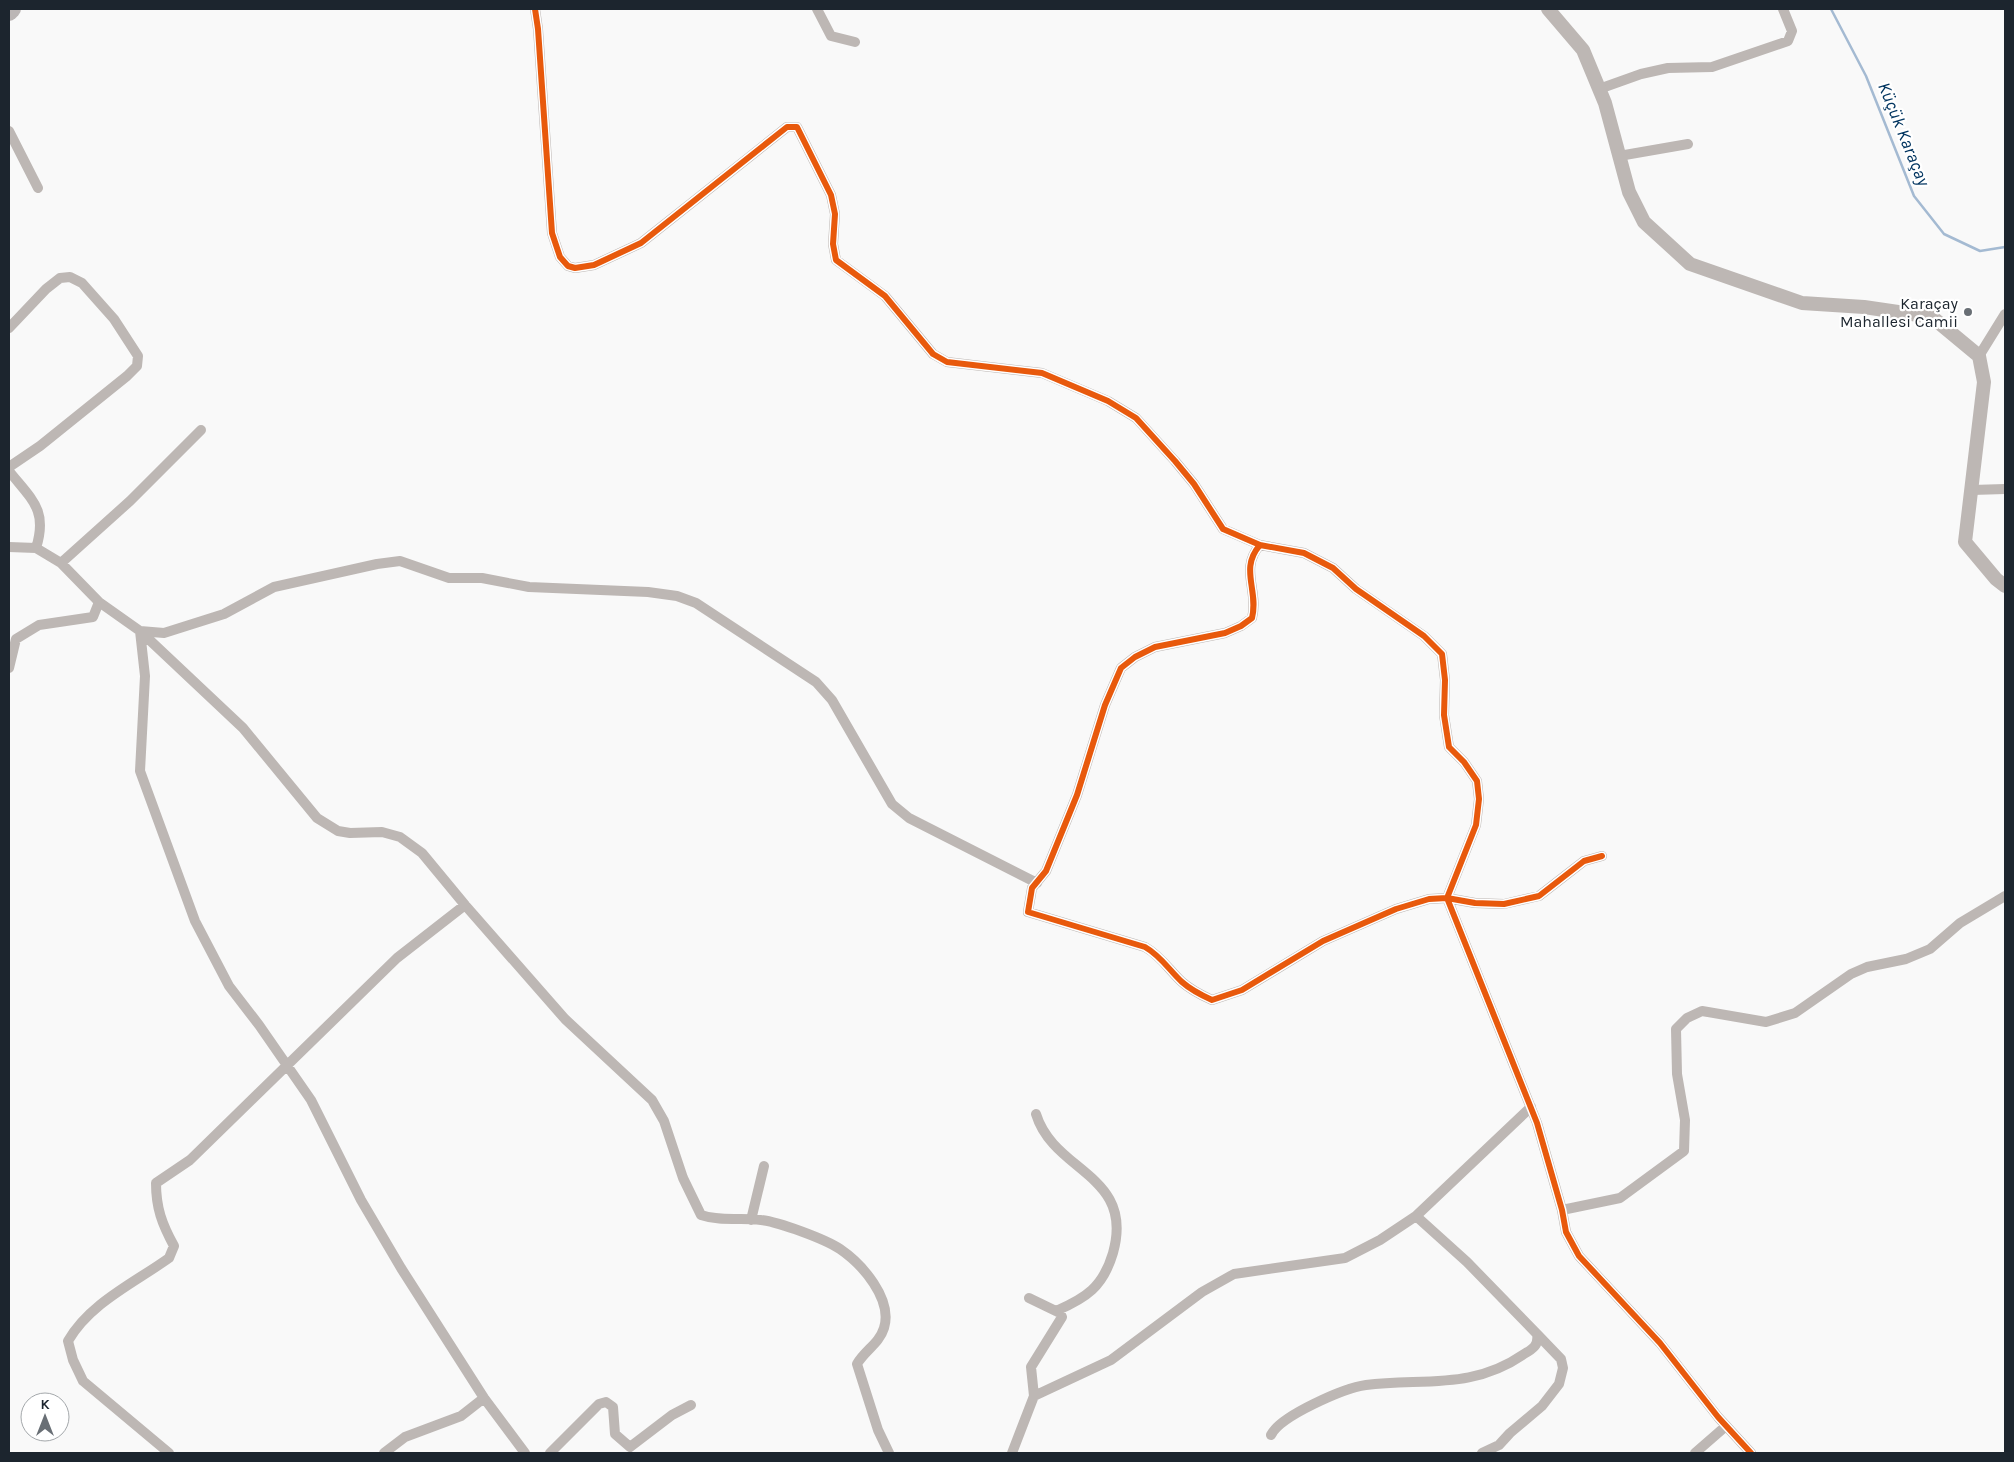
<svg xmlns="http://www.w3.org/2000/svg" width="2014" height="1462" viewBox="0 0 2014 1462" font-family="Karla,sans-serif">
<rect width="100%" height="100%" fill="#f9f9f9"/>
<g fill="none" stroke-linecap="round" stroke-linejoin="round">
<!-- stream -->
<path stroke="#a4bad2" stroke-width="2.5" d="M1831 9 1866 76 1914 196 1944 234 1980 251 2005 247"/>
<!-- minor -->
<path stroke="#bdb7b4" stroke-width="10" d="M535 9 538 29 552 233 560 257 568 266 575 268 594 265 641 243 787 127H797L831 195 835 214 833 244 836 260 885 296 933 354 947 362 1042 373 1108 401 1136 418 1175 461 1194 484 1223 529 1260 545 1304 553 1333 568 1356 589 1424 636 1442 654 1445 680 1444 715 1449 747 1464 762 1477 781 1479 799 1476 825 1447 898 1475 903 1504 904 1539 896 1584 861 1602 856
M817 9 831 36 855 42
M1599 89 1641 74 1668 68 1712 67 1788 41 1792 31 1783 9
M9 131 38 188
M1619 156 1688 144
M9 328 46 289 60 278 70 277 82 283 114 319 138 356 137 366 127 376 40 446 9 467
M1979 356 2005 314
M9 471C32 500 48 510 36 548
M1972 490 2005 489
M1260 545C1239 569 1259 590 1252 618L1241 626 1225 633 1155 647 1135 657 1121 668 1105 705 1077 795 1046 871 1032 888 1028 912 1145 947C1161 956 1169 970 1182 982 1191 990 1201 995 1212 1000L1242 990 1323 941 1396 909 1429 899 1447 898 1537 1123 1562 1210 1566 1232 1579 1256 1660 1343 1718 1417 1751 1453
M9 547 36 548 61 563 99 602 140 631 145 676 140 771 195 921 229 986 259 1025 311 1100 361 1200 401 1268 484 1398 525 1453
M61 563 130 501 201 430
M9 668 16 639 39 625 93 617 99 602
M465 905 422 853 400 837 382 832 350 833 338 831 317 818 243 728 140 631 164 633 224 614 274 587 377 564 400 561 449 578H482L529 587 648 592 677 596 696 603 816 682 832 700 892 804 909 818 1037 883
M1036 1114C1054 1173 1135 1174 1113 1253 1103 1287 1086 1298 1056 1311
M1562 1210 1620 1198 1684 1151 1685 1120 1677 1074 1676 1029 1687 1018 1702 1011 1766 1022 1795 1013 1851 974 1867 967 1906 959 1930 949 1960 923 2005 896
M751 1220 764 1166
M1034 1396 1111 1360 1202 1292 1234 1274 1345 1258 1380 1240 1416 1216 1531 1107
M1271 1435C1280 1416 1344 1388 1366 1385 1424 1378 1472 1390 1524 1354 1533 1349 1539 1345 1537 1334L1467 1262 1416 1216
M169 1453 83 1381 73 1360 68 1341C90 1303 134 1283 169 1258L174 1246C162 1224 156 1208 156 1183L190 1160 397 958 465 905 565 1019 652 1100 664 1121 683 1178 701 1215C722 1222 740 1217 761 1220 779 1222 825 1239 840 1249 862 1264 893 1299 884 1328 879 1344 865 1350 857 1364L878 1430 889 1453
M384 1453 405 1437 461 1416 484 1398
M550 1453 599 1404 606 1402 613 1407 615 1434 630 1447 672 1415 691 1405
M1012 1453 1034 1396 1031 1367 1062 1317 1060 1313 1029 1298
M1482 1453 1499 1445 1510 1433 1542 1406 1559 1384 1563 1368 1561 1359 1537 1334
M1695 1453 1726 1426"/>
<!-- tertiary -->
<path stroke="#bdb7b4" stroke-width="14" d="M1548 9 1583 50 1605 103 1629 192 1644 222 1690 264 1802 303 1864 307 1932 317 1979 356 1984 382 1965 542 1996 579 2005 586"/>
<!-- trunk -->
<path stroke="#bbb6b5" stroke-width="18" d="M9 12 12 9"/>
<!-- cycleway casing -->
<g stroke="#fff" stroke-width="9">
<path id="cycleway" d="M535 9 538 29 552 233 560 257 568 266 575 268 594 265 641 243 787 127H797L831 195 835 214 833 244 836 260 885 296 933 354 947 362 1042 373 1108 401 1136 418 1175 461 1194 484 1223 529 1260 545 1304 553 1333 568 1356 589 1424 636 1442 654 1445 680 1444 715 1449 747 1464 762 1477 781 1479 799 1476 825 1447 898 1475 903 1504 904 1539 896 1584 861 1602 856
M1260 545C1239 569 1259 590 1252 618L1241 626 1225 633 1155 647 1135 657 1121 668 1105 705 1077 795 1046 871 1032 888 1028 912 1145 947C1161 956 1169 970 1182 982 1191 990 1201 995 1212 1000L1242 990 1323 941 1396 909 1429 899 1447 898 1537 1123 1562 1210 1566 1232 1579 1256 1660 1343 1718 1417 1751 1453"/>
</g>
<!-- cycleway -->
<use href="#cycleway" stroke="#e8590c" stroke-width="6"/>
</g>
<!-- markers -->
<circle fill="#696f75" stroke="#fff" stroke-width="2" cx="1968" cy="312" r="5"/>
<g text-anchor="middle" stroke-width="4.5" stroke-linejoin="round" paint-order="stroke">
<!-- poi labels -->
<g font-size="16" fill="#1c252e" stroke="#fff" text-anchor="end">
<text x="1958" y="309">Karaçay<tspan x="1958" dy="18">Mahallesi Camii</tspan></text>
</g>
<!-- water labels -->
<g font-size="18" font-style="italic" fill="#023560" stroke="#fff">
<text transform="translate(1904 134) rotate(68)" y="6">Küçük Karaçay</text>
</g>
</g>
<!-- border -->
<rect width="2014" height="1462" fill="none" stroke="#1c252e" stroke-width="20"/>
<!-- north arrow -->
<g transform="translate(45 1417)"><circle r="24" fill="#ffffff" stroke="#a4a8ab"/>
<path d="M0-4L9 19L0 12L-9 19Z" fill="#696f75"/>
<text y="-8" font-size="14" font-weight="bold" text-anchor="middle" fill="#1c252e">K</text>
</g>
</svg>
